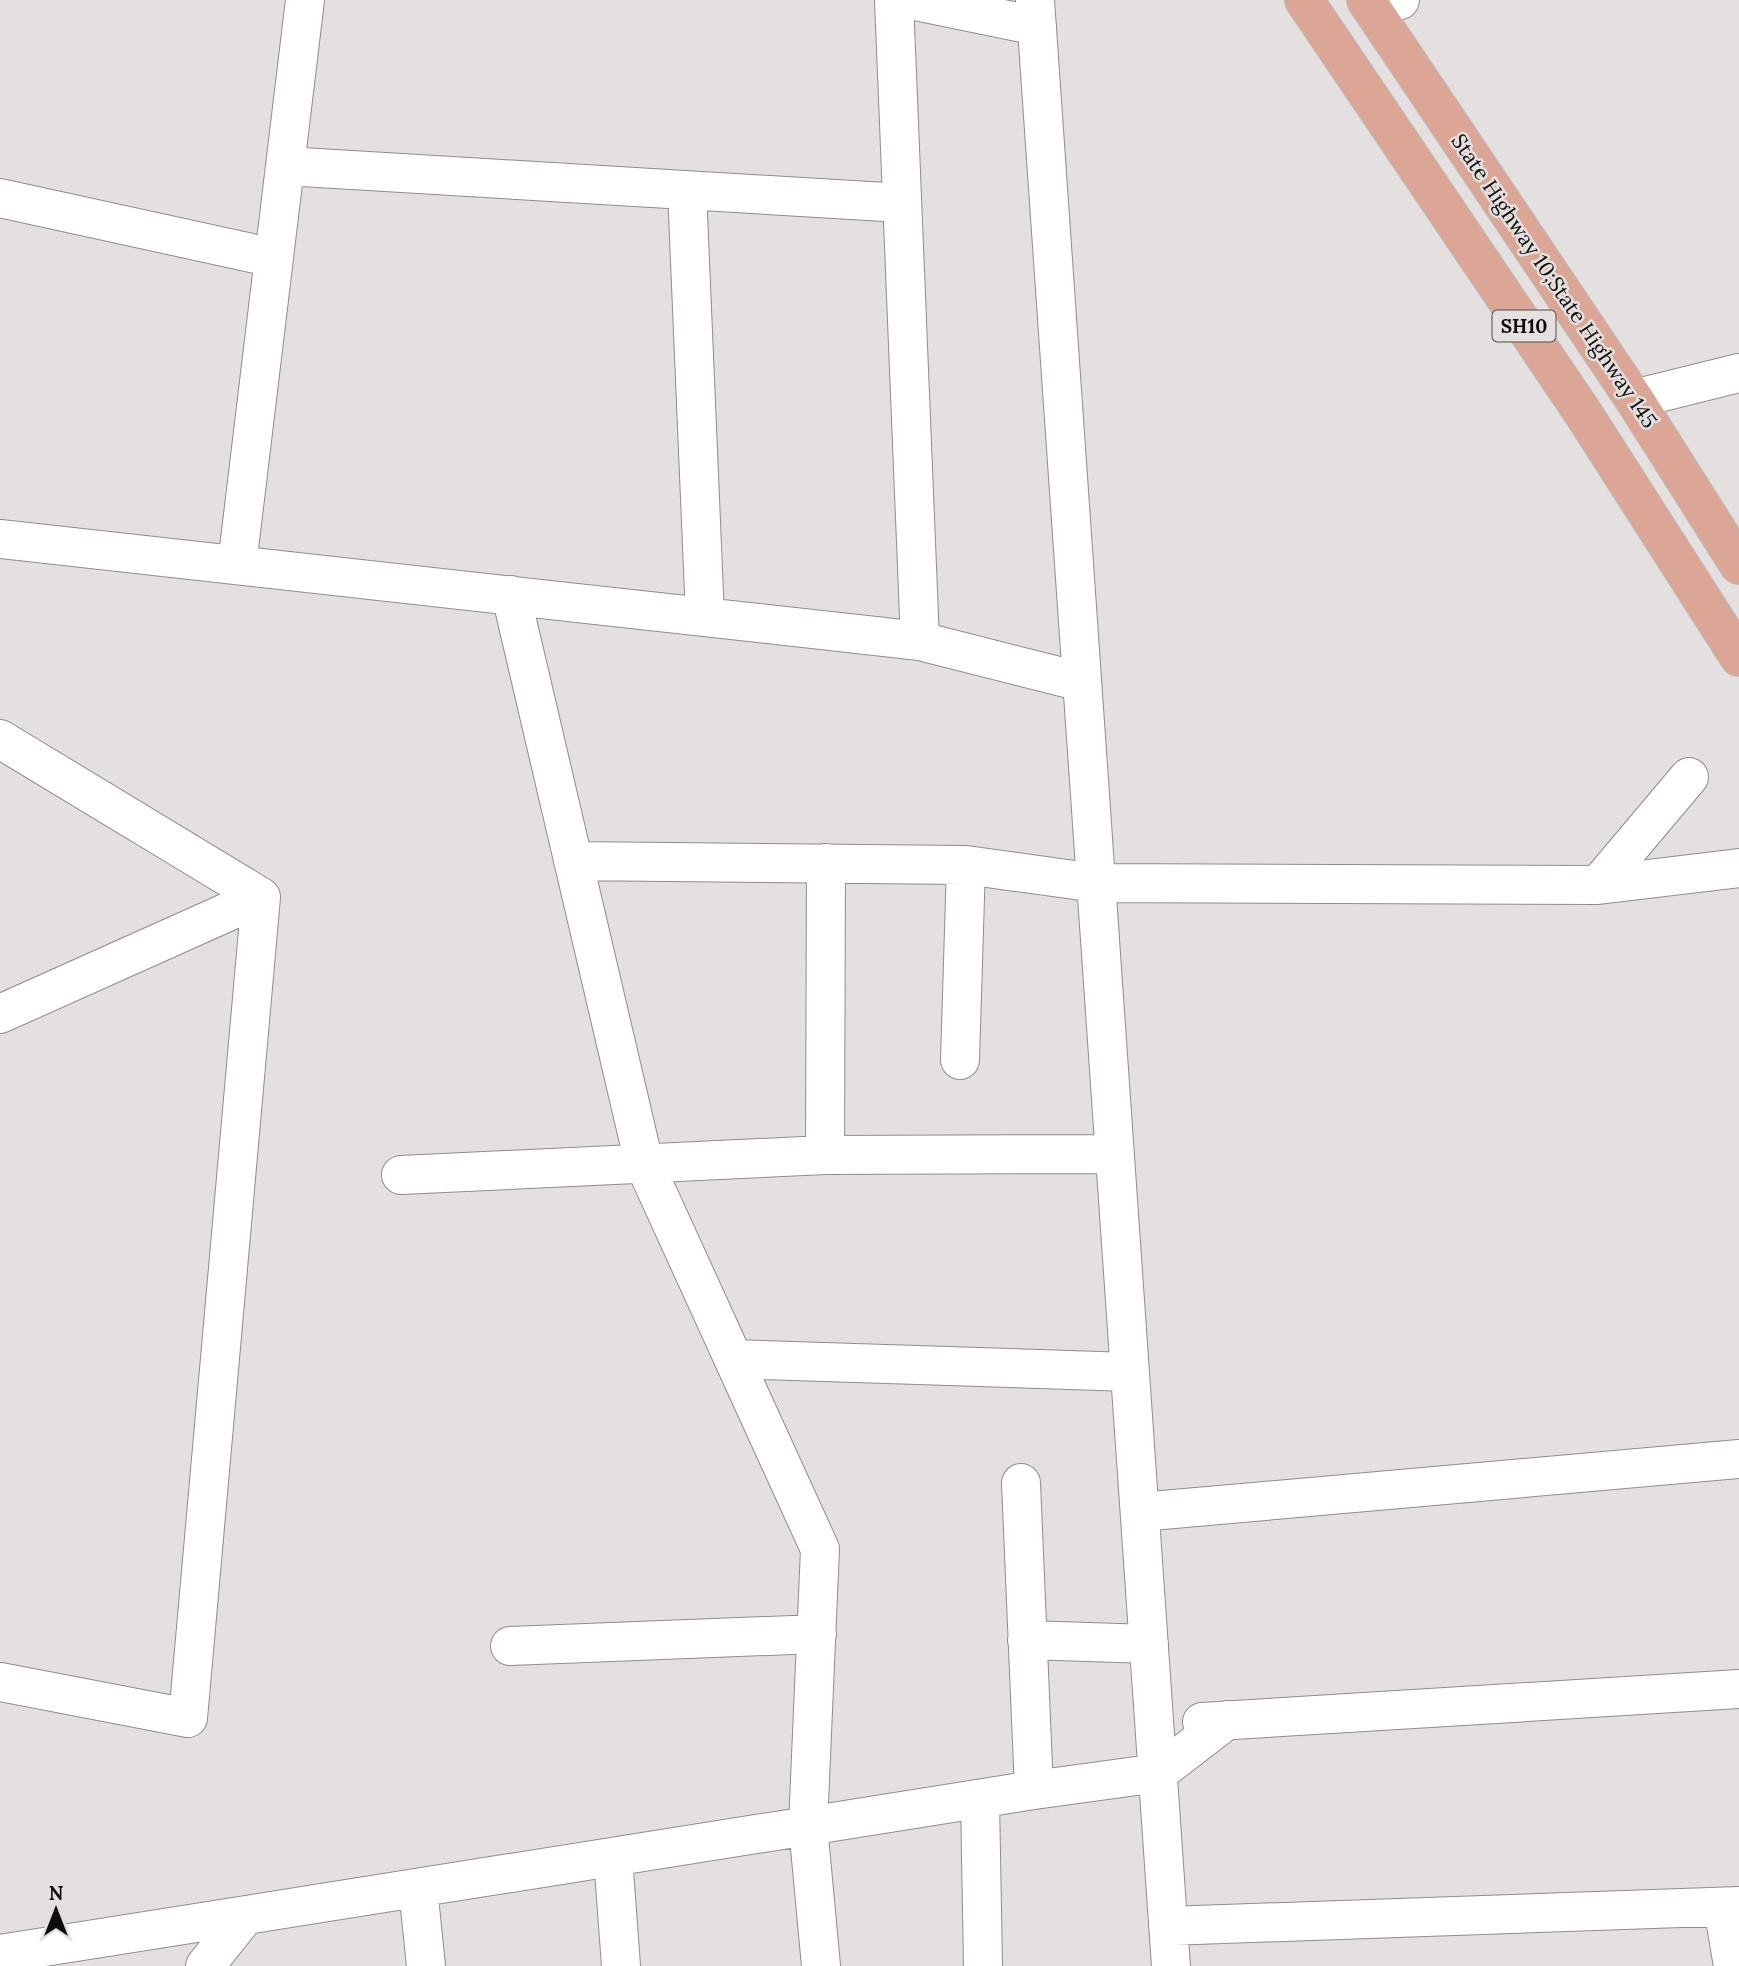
<svg xmlns="http://www.w3.org/2000/svg" width="1739" height="1966" viewBox="0 0 1739 1966" font-family="Lora,serif">
<rect width="100%" height="100%" fill="#e4e0df"/>
<g fill="none" stroke-linecap="round" stroke-linejoin="round">
<!-- street casing -->
<g stroke="#908c8b" stroke-width="40">
<path id="street" d="M894 0 920 641
M910 0 1037 26
M1035 0 1171 1966
M1372 8 1400 0
M285 166 902 203
M687 190 705 617
M0 198 274 258
M1634 399 1739 373
M0 539 920 641 1082 682
M237 565 305 0
M511 595 644 1163 820 1549 808 1826 821 1966
M0 739 261 897
M573 861 966 865 1096 883 1598 885 1689 777
M1598 885 1739 868
M0 1014 261 897 188 1718 0 1682
M960 1060 966 865
M825 1155 826 863
M401 1175 825 1155 1115 1154
M734 1359 1130 1372
M1021 1483 1034 1790
M1140 1512 1739 1459
M1027 1640 1149 1644
M510 1646 817 1634
M1202 1722 1739 1689
M980 1799 983 1966
M613 1857 621 1966
M418 1888 426 1966
M1723 1907 1733 1966
M1168 1926 1739 1906
M0 1954 1034 1790 1158 1773 1227 1720
M205 1966 245 1916"/>
</g>
<!-- primary casing -->
<g stroke="#bbb" stroke-width="40">
<path id="primary" d="M1304 0 1583 413 1739 657
M1366 0 1634 399 1739 565"/>
</g>
<!-- street -->
<use href="#street" stroke="#fff" stroke-width="38"/>
<!-- primary -->
<use href="#primary" stroke="#dca697" stroke-width="38"/>
</g>
<g text-anchor="middle" stroke-width="5" stroke-linejoin="round" paint-order="stroke">
<!-- shield labels -->
<rect fill="#e4e0df" stroke="#4e4c4b" stroke-width="2" x="1492.5" y="310.5" width="63" height="31" rx="5"/>
<g font-size="19" font-weight="bold" fill="#0d0c0b">
<text x="1524" y="333">SH10</text>
</g>
<!-- street labels -->
<g font-size="21" fill="#0d0c0b" stroke="#e4e0df">
<text transform="translate(1554 281) rotate(56)" y="7">State Highway 10;State Highway 145</text>
</g>
</g>
<!-- north arrow -->
<g transform="translate(56 1910)" stroke="#e4e0df" stroke-width="5" paint-order="stroke">
<path d="M0-5L12 26L0 18L-12 26Z" fill="#0d0c0b"/>
<text y="-10" font-size="19" font-weight="bold" text-anchor="middle" fill="#0d0c0b">N</text>
</g>
</svg>
